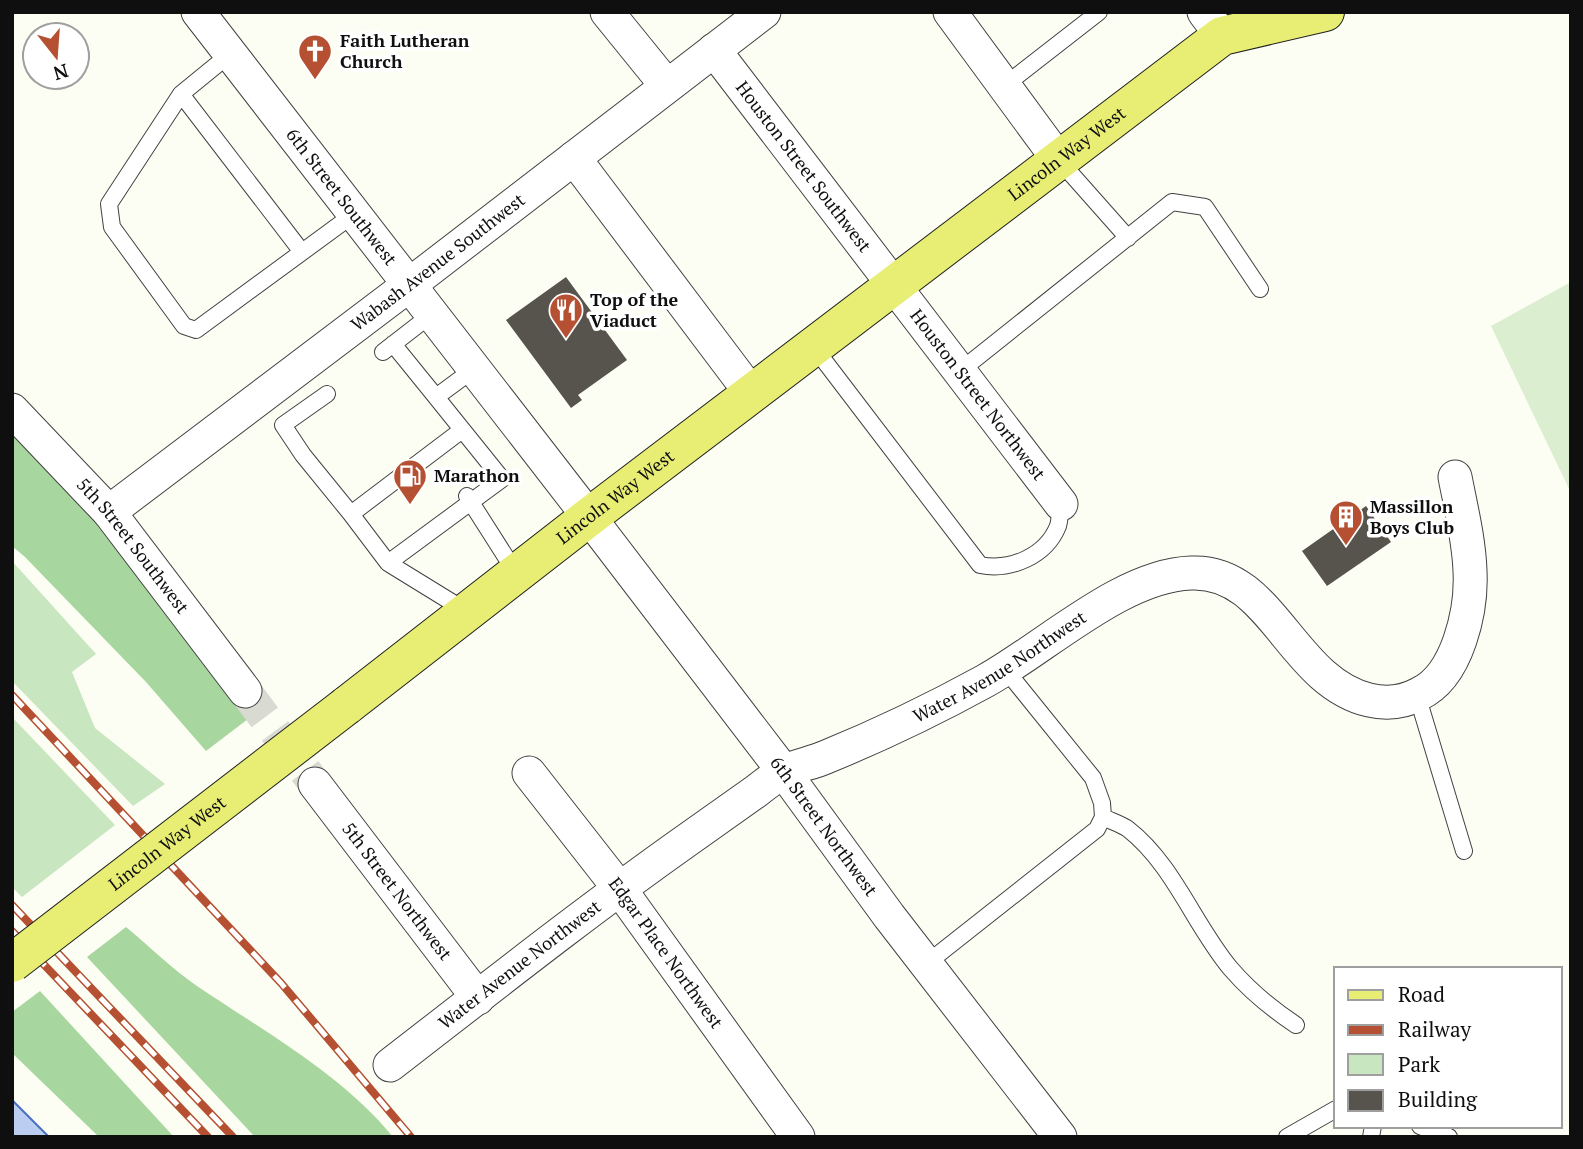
<svg xmlns="http://www.w3.org/2000/svg" width="1583" height="1149" viewBox="0 0 1583 1149" font-family="'PT Serif',serif">
<rect width="100%" height="100%" fill="#fdfef3"/>
<!-- green -->
<path fill="#c8e6bf" d="M12 561 96 654 72 672 95 728 165 784 133 806 12 681Z
M12 717 115 825 22 897 12 887Z"/>
<!-- forest -->
<path fill="#a8d69f" d="M12 424 96 511 194 639 248 719 206 751 146 682 25 557 12 546Z
M126 927C149 946 172 969 197 986 262 1030 343 1075 393 1137H255L87 957Z
M40 991 174 1137H99L12 1053V1012Z"/>
<!-- pitch -->
<path fill="#dbeed0" d="M1571 282V493L1491 326Z"/>
<!-- water -->
<path fill="#bbcef1" stroke="#486fc3" stroke-width="2" d="M12 1100 49 1137H12Z"/>
<!-- building -->
<path fill="#57544d" d="M566 277 627 360 578 395 582 400 571 408 506 320Z
M1366 506 1391 542 1327 586 1302 551Z"/>
<g fill="none" stroke-linecap="round" stroke-linejoin="round">
<!-- street-tunnel -->
<path stroke="#d9dad1" stroke-width="33" stroke-dasharray="33 17" stroke-linecap="butt" d="M245 691 315 784"/>
<!-- lane casing -->
<g stroke="#424242" stroke-width="18">
<path id="lane" d="M230 54 181 94 109 204 112 227 184 326 196 330 354 214
M1004 86 1099 12
M181 94 302 252
M1058 159 1128 238
M393 344 436 397
M813 346 980 565C1011 571 1046 556 1058 526 1060 519 1060 511 1061 504
M383 352 432 314
M960 371 1172 202 1205 207 1260 289
M327 394 283 425 303 455 351 514
M462 430 351 514 388 563 502 479 436 397 474 369
M467 496 516 573
M388 563 466 611
M1417 695 1464 851
M1103 817C1111 821 1121 824 1128 829 1174 865 1194 925 1231 969 1250 991 1272 1009 1296 1025
M926 964 1097 829 1103 817 1102 803 1093 778 1005 669
M1420 1126 1449 1137
M1287 1137 1336 1109
M1371 1137 1373 1126"/>
</g>
<!-- street casing -->
<g stroke="#424242" stroke-width="35">
<g id="street">
<path id="s1" d="M198 12 589 517 784 772 889 916 1060 1137"/>
<path d="M607 12 667 86"/>
<path d="M950 12 1058 159"/>
<path d="M1204 12 1222 36"/>
<path id="s2" d="M714 50 1061 504"/>
<path d="M574 158 751 393"/>
<path id="s3" d="M12 410 109 512 245 691"/>
<path id="s4" d="M109 512 409 285 764 12"/>
<path id="s5" d="M529 773 619 888 798 1137"/>
<path id="s6" d="M315 784 478 998"/>
<path id="s7" d="M390 1065C487 990 583 914 683 843 707 826 731 809 755 792 764 785 774 777 785 771 798 765 813 763 826 757 880 735 934 709 985 681 1045 648 1122 575 1191 573 1272 569 1290 681 1369 700 1386 704 1404 702 1419 694 1458 676 1472 610 1470 571 1469 540 1461 508 1455 477"/>
</g>
</g>
<!-- primary casing -->
<g stroke="#202020" stroke-width="40">
<g id="primary">
<path id="s8" d="M346 706 589 517 1222 36 1325 12"/>
</g>
</g>
<!-- lane -->
<use href="#lane" stroke="#fff" stroke-width="16"/>
<!-- street -->
<use href="#street" stroke="#fff" stroke-width="33"/>
<!-- primary -->
<use href="#primary" stroke="#e8ed74" stroke-width="38"/>
<!-- rail casing -->
<g stroke="#b55132" stroke-width="8">
<path id="rail" d="M12 695 281 983 411 1137
M12 905 233 1137
M12 931 208 1137"/>
</g>
<!-- rail -->
<use href="#rail" stroke="#fff" stroke-width="5" stroke-dasharray="16" stroke-linecap="butt"/>
<!-- primary-bridge casing -->
<g stroke="#202020" stroke-width="40" stroke-linecap="butt">
<g id="primary-bridge">
<path id="s9" d="M12 963 346 706"/>
</g>
</g>
<!-- primary-bridge -->
<use href="#primary-bridge" stroke="#e8ed74" stroke-width="38"/>
</g>
<!-- icons -->
<defs>
<g id="church-pin" transform="scale(1.75)"><path d="M0 17L-7.5 6A9.5 9.5 0 1 1 7.5 6Z" fill="#b55132" stroke="#fff"/><path d="M-1.2-6h2.4v3.5h3.3v2.4h-3.3V6h-2.4V-.1h-3.3v-2.4h3.3Z" fill="#fff"/></g>
<g id="restaurant-pin" transform="scale(1.75)"><path d="M0 17L-7.5 6A9.5 9.5 0 1 1 7.5 6Z" fill="#b55132" stroke="#fff"/><path d="M-5-6h1v4h1v-4h1v4h1v-4h1v5L-1.5 .5V6h-2V.5L-5-1ZM5-6V6H3V1.5H1.5Q1.5-4 5-6Z" fill="#fff"/></g>
<g id="fuel-pin" transform="scale(1.75)"><path d="M0 17L-7.5 6A9.5 9.5 0 1 1 7.5 6Z" fill="#b55132" stroke="#fff"/><path d="M-5.5-6h7V0h2V4h1.3V-2.5L3-4.5l.8-.8L6-3V5H2.5V1h-1V6h-7ZM-4.2-4.7v3.2H.2V-4.7Z" fill="#fff"/></g>
<g id="building-pin" transform="scale(1.75)"><path d="M0 17L-7.5 6A9.5 9.5 0 1 1 7.5 6Z" fill="#b55132" stroke="#fff"/><path d="M-4-6H4V6H1V3H-1V6H-4ZM-2.5-4.3h1.7v1.8h-1.7ZM.8-4.3h1.7v1.8H.8ZM-2.5-1h1.7V.8h-1.7ZM.8-1h1.7V.8H.8Z" fill="#fff"/></g>
</defs>
<g fill-rule="evenodd">
<use href="#church-pin" x="315" y="51"/>
<use href="#restaurant-pin" x="566" y="310"/>
<use href="#fuel-pin" x="410" y="476"/>
<use href="#building-pin" x="1346" y="517"/>
</g>
<g text-anchor="middle" stroke-width="7" stroke-linejoin="round" paint-order="stroke">
<!-- poi labels -->
<g font-size="18" font-weight="bold" fill="#0f0f0f" stroke="#fff" text-anchor="start">
<text x="340" y="47">Faith Lutheran<tspan x="340" dy="21">Church</tspan></text>
<text x="590" y="306">Top of the<tspan x="590" dy="21">Viaduct</tspan></text>
<text x="434" y="482">Marathon</text>
<text x="1370" y="513">Massillon<tspan x="1370" dy="21">Boys Club</tspan></text>
</g>
<!-- street labels -->
<g font-size="18" fill="#0f0f0f" stroke="#fff">
<text dy="6" stroke="none"><textPath href="#s8" startOffset="908">Lincoln Way West</textPath></text>
<text dy="6" stroke="none"><textPath href="#s2" startOffset="147">Houston Street Southwest</textPath></text>
<text dy="6" stroke="none"><textPath href="#s1" startOffset="234">6th Street Southwest</textPath></text>
<text dy="6" stroke="none"><textPath href="#s4" startOffset="413">Wabash Avenue Southwest</textPath></text>
<text dy="6" stroke="none"><textPath href="#s2" startOffset="434">Houston Street Northwest</textPath></text>
<text dy="6" stroke="none"><textPath href="#s8" startOffset="341">Lincoln Way West</textPath></text>
<text dy="6" stroke="none"><textPath href="#s3" startOffset="182">5th Street Southwest</textPath></text>
<text dy="6" stroke="none"><textPath href="#s7" startOffset="732">Water Avenue Northwest</textPath></text>
<text dy="6" stroke="none"><textPath href="#s1" startOffset="1027">6th Street Northwest</textPath></text>
<text dy="6" stroke="none"><textPath href="#s9" startOffset="196">Lincoln Way West</textPath></text>
<text dy="6" stroke="none"><textPath href="#s6" startOffset="135">5th Street Northwest</textPath></text>
<text dy="6" stroke="none"><textPath href="#s5" startOffset="226">Edgar Place Northwest</textPath></text>
<text dy="6" stroke="none"><textPath href="#s7" startOffset="164">Water Avenue Northwest</textPath></text>
</g>
</g>
<!-- border -->
<rect width="1583" height="1149" fill="none" stroke="#0f0f0f" stroke-width="28"/>
<!-- legend -->
<rect x="1334" y="967" width="228" height="161" fill="#ffffff" stroke="#9f9f9f" stroke-width="2"/>
<rect x="1348" y="990" width="35" height="10" fill="#e8ed74" stroke="#9f9f9f" stroke-width="2"/>
<text x="1398" y="1002" font-size="21" fill="#0f0f0f">Road</text>
<rect x="1348" y="1025" width="35" height="10" fill="#b55132" stroke="#9f9f9f" stroke-width="2"/>
<text x="1398" y="1037" font-size="21" fill="#0f0f0f">Railway</text>
<rect x="1348" y="1054" width="35" height="21" fill="#c8e6bf" stroke="#9f9f9f" stroke-width="2"/>
<text x="1398" y="1072" font-size="21" fill="#0f0f0f">Park</text>
<rect x="1348" y="1090" width="35" height="21" fill="#57544d" stroke="#9f9f9f" stroke-width="2"/>
<text x="1398" y="1107" font-size="21" fill="#0f0f0f">Building</text>
<!-- north arrow -->
<g transform="translate(56 56) rotate(163)"><circle r="33" fill="#ffffff" stroke="#9f9f9f" stroke-width="2"/>
<path d="M0-5L12 26L0 18L-12 26Z" fill="#b55132"/>
<text y="-10" font-size="19" font-weight="bold" text-anchor="middle" fill="#0f0f0f">N</text>
</g>
</svg>
